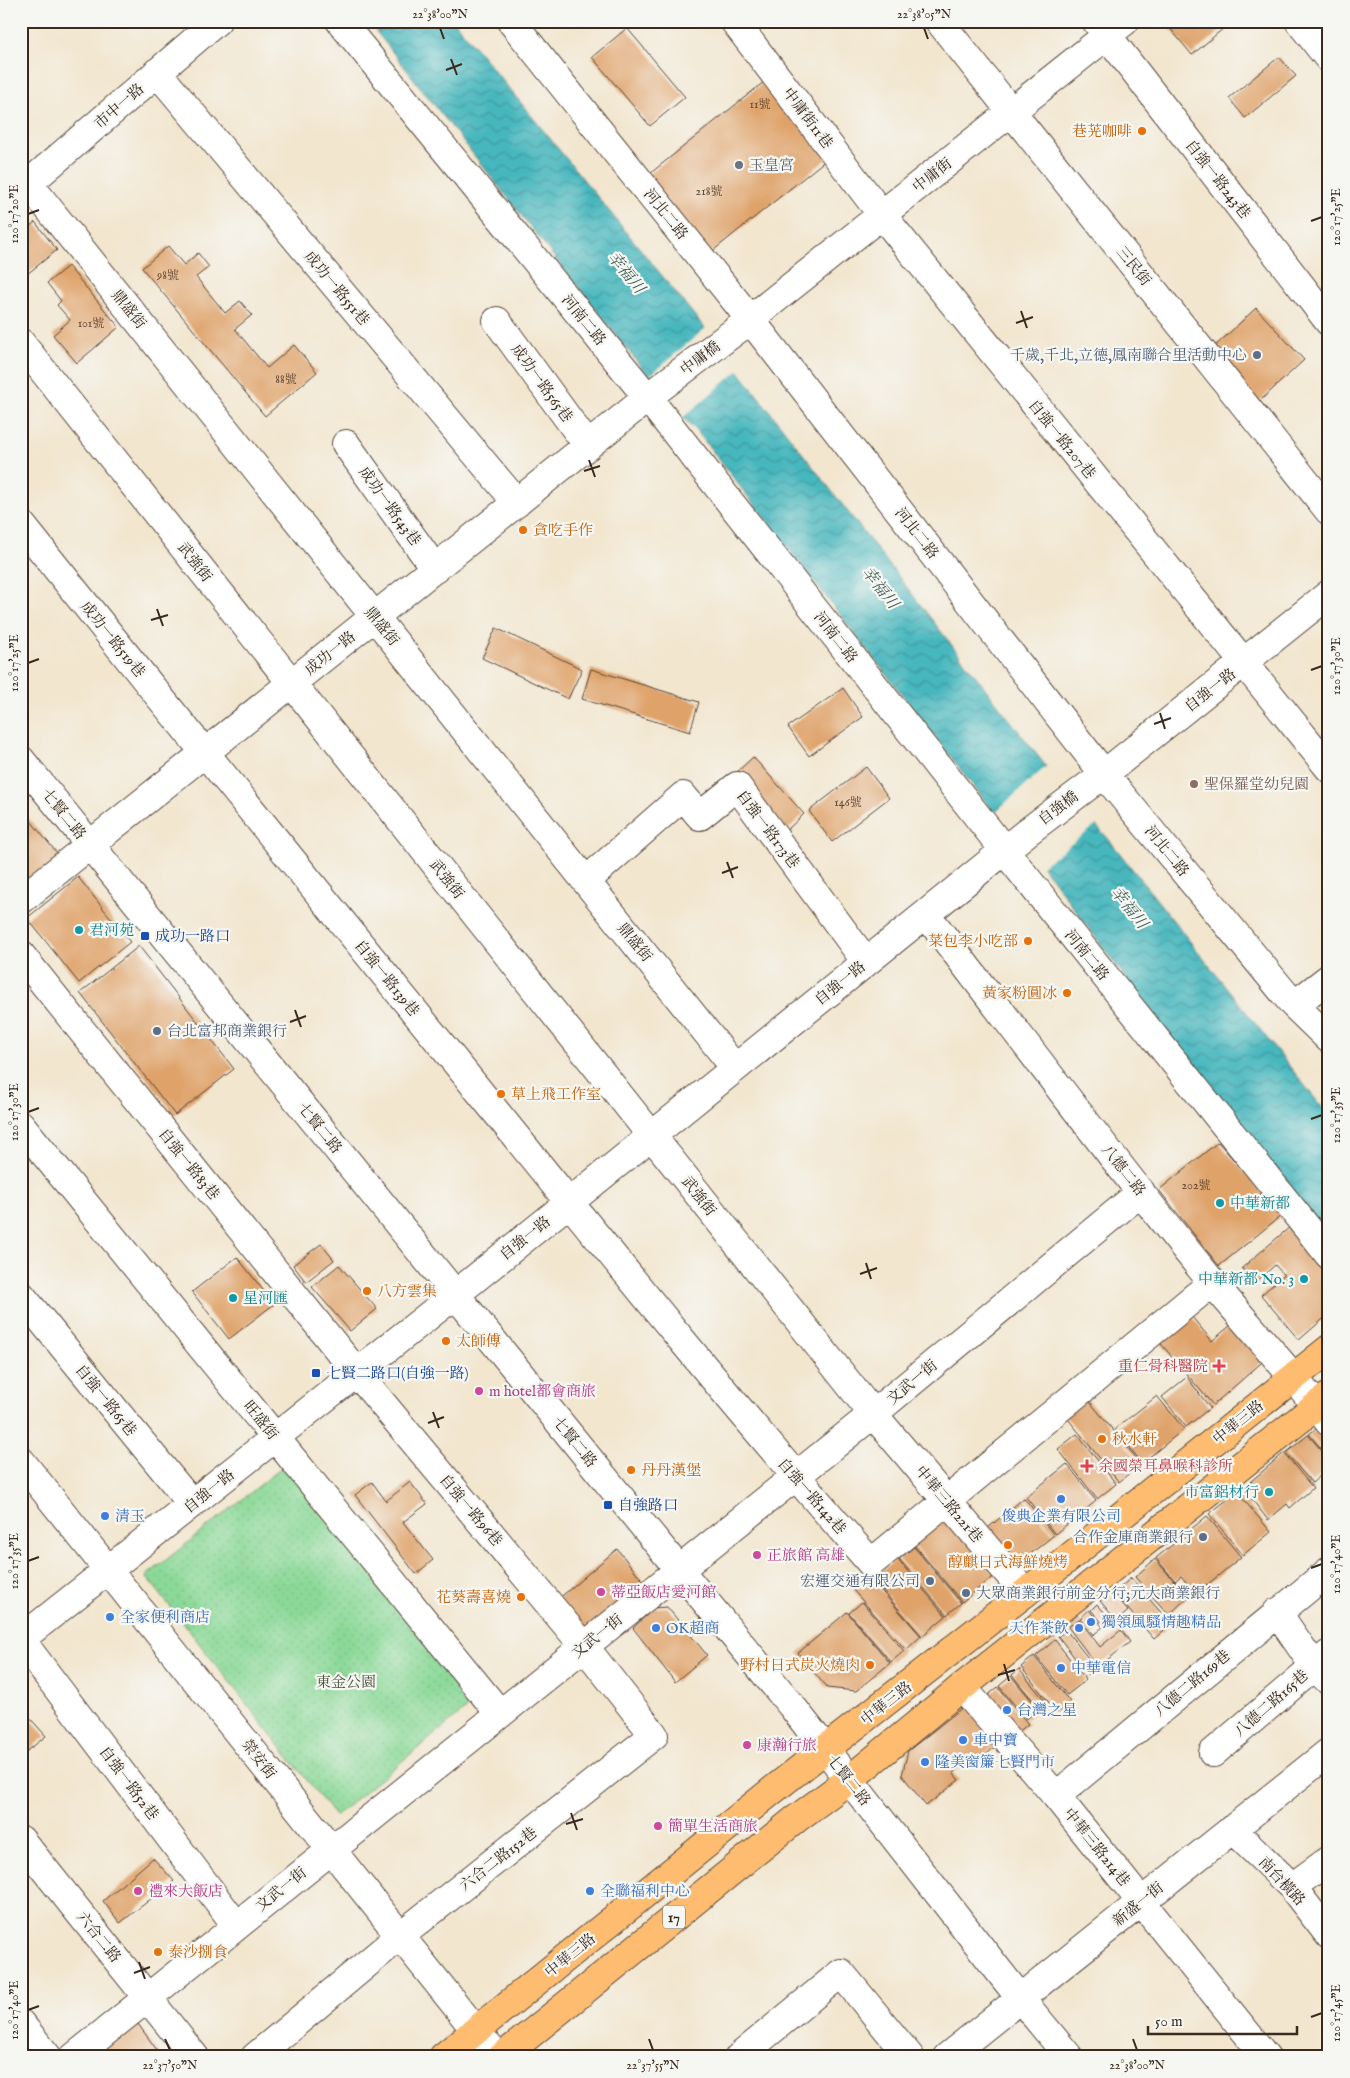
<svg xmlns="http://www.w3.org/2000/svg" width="1350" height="2078" viewBox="0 0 1350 2078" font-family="'IM FELL English','Noto Serif TC',serif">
<defs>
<pattern id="green-dots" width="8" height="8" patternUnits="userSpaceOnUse" patternTransform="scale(1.25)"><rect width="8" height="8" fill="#8bd998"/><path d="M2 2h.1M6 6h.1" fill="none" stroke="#79ba83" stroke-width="1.8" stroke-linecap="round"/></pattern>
<pattern id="water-waves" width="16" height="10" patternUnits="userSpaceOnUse" patternTransform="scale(1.25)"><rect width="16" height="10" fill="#47b7be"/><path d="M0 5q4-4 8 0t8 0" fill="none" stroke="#3c959a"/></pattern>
</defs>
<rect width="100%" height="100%" fill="#f6f6f2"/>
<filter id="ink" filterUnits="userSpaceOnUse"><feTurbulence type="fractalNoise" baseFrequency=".02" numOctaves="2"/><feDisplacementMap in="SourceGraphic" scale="10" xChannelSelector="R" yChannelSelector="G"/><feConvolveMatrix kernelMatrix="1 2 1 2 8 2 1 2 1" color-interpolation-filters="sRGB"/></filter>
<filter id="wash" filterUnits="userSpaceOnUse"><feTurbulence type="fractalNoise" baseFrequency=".0096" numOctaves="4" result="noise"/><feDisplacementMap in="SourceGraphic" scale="20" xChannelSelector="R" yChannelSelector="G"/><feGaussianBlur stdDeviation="1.12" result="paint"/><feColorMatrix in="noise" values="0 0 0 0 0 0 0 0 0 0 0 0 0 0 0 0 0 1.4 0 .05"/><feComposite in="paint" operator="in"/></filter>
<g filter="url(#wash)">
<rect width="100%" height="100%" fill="#f2e6cf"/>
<!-- green -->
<path fill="url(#green-dots)" stroke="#63825b" d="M289 1462 477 1700 335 1816 146 1576Z"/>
<!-- water -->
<path fill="url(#water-waves)" stroke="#41706e" d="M368 21H454L712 337 1045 765 1076 805 1106 836 1329 1116V1238L1249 1145 1051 877 989 806 696 430 675 410Z"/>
<!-- pier -->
<path fill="#f2e6cf" d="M707 327 740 369 681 419 647 378Z
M1048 765 1078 803 1098 824 1039 868 993 814Z"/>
<g id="blocks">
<!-- building -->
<path fill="#dfa269" d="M1164 21H1232L1192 55Z
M627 28 685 97 650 126 592 57Z
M1279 57 1296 76 1245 118 1229 98Z
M770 77 832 155 709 254 647 176Z
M35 222 57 250 21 279V234Z
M168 246 184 265 198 253 209 267 196 277 225 313 240 301 252 315 235 329 267 368 294 345 317 372 265 416 142 268Z
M68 266 119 327 77 363 53 335 70 320 57 305 61 301 47 283Z
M1256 308 1304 360 1260 401 1247 391 1211 350Z
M496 628 582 669 568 699 482 658Z
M591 669 699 702 690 732 582 699Z
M843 688 863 717 809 756 788 727Z
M753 757 804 814 787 830 736 773Z
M866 767 889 798 832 842 809 811Z
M21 809 61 858 21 891Z
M78 877 130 942 79 983 27 918Z
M139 946 234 1069 175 1115 80 993Z
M1218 1142 1282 1215 1219 1266 1159 1190Z
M1291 1226 1329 1270V1314L1299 1340 1261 1295 1284 1275 1275 1265 1255 1283 1242 1268Z
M321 1244 334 1260 306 1282 293 1265Z
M237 1257 274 1304 229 1339 192 1292Z
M339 1265 377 1309 350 1331 312 1287Z
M1187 1311 1212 1341 1237 1320 1268 1357 1213 1405 1156 1338Z
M1187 1377 1210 1408 1186 1427 1162 1397Z
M1085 1396 1141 1464 1119 1482 1064 1414Z
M1157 1396 1184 1429 1142 1463 1115 1429Z
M1325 1422 1329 1427V1458L1309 1434Z
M1077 1434 1116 1484 1097 1499 1058 1449Z
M1308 1435 1329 1459V1468L1312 1483 1286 1453Z
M1284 1453 1313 1488 1290 1508 1287 1504 1268 1520 1243 1488Z
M1067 1464 1096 1501 1055 1534 1026 1497Z
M372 1482 386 1501 410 1482 427 1504 403 1522 433 1560 416 1574 355 1495Z
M1237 1492 1271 1532 1243 1555 1209 1514Z
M1024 1498 1054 1535 1013 1568 983 1532Z
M1207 1516 1241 1557 1196 1594 1181 1576 1175 1581 1156 1558Z
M947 1517 995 1575 962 1602 914 1545Z
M914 1547 961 1603 947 1615 899 1559Z
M617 1549 645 1583 585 1635 556 1601Z
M897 1559 946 1616 922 1636 872 1578Z
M1155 1559 1188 1597 1169 1615 1135 1577Z
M869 1577 921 1636 906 1650 853 1590Z
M1131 1578 1171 1624 1154 1639 1114 1593Z
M1111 1592 1128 1611 1117 1621 1100 1601Z
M862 1602 904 1651 891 1662 849 1613Z
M1097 1604 1111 1620 1104 1625 1091 1610Z
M667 1607 707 1655 675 1682 633 1628 654 1608Z
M1089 1610 1103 1627 1093 1635 1080 1618Z
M847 1612 890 1663 856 1691 827 1688 798 1653Z
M1079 1619 1100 1647 1121 1630 1130 1642 1098 1667 1068 1627Z
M1066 1630 1096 1668 1088 1675 1058 1636Z
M1055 1640 1086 1680 1067 1695 1036 1656Z
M1034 1656 1070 1702 1057 1713 1021 1667Z
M1019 1669 1046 1702 1039 1708 1012 1675Z
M1011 1676 1039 1709 1026 1719 999 1686Z
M998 1687 1028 1724 1016 1734 986 1697Z
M967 1704 999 1744 973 1765 969 1759 953 1773 959 1780 926 1806 902 1775 908 1751Z
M28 1716 46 1736 21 1756V1721Z
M153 1858 174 1881 120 1923 103 1901Z
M133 2017 162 2057H89Z"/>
</g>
</g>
<g filter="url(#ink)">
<use href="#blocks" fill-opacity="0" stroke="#564639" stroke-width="1"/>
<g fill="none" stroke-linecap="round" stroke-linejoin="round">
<!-- minor casing -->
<g stroke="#564639" stroke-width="30">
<path id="minor" d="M340 21 648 398 1004 850 1329 1255
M511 21 750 319 1104 774 1294 1005 1329 1039
M734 21 882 215 1329 768
M939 21 1329 511
M1096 21 1329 322
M1299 21 1329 59
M157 72 517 503
M29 184 735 1068
M21 190 217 21
M497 321 588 446
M21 343 873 1414 1025 1593
M346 444 435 569
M21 524C178 721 337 916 496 1112 619 1264 742 1416 871 1563L1213 1282
M21 760 663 1550 791 1705 1020 1998 1069 2057
M586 881 683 796 700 816 737 786 866 962
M21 900 661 387 738 329 1125 21
M926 914C1021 1037 1114 1162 1212 1282 1251 1329 1292 1373 1329 1422
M21 955 357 1373 584 1646 654 1735 400 1936 255 2057
M1294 1005 1329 978
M21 1125 500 1714
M21 1295 192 1504
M21 1461 497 2057
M1277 1612 1314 1666 1329 1681
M21 1639 456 1294 1026 833 1104 774 1329 594
M21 1640 236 1925
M962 1687 1056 1796 1266 2057
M1213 1753 1329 1654
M1056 1796 1329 1571
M1232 1829 1292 1887 1329 1935
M21 1840 195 2057
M1292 1887 1329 1860
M21 2024 48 2057
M74 2057 873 1414 1141 1192
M739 2057 841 1973 910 2057
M947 2057 1329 1752"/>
</g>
<!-- major casing -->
<g stroke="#564639" stroke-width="30">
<path id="major" d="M443 2057 773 1790 1025 1593 1329 1349
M502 2057 796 1819 849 1780 962 1687 1329 1396"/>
</g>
<!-- minor -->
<use href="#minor" stroke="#fff" stroke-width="28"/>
<!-- major -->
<use href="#major" stroke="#febc70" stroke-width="28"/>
</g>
</g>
<!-- ticks -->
<path fill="none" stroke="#3b2a1e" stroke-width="2" d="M440 28 444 39M924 28 928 39M451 59 457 75M446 70 462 64M28 214 39 210M1311 221 1322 217M1021 311 1027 328M1016 323 1033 317M589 460 595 477M584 471 600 466M157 609 163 626M151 620 168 615M28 663 39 659M1311 670 1322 666M1160 713 1165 729M1154 724 1171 718M727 862 733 878M722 873 738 867M295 1010 301 1027M290 1022 306 1016M28 1112 39 1108M1311 1119 1322 1115M866 1263 871 1279M860 1274 877 1268M433 1412 439 1428M428 1423 444 1417M28 1561 39 1557M1311 1568 1322 1564M1004 1664 1009 1681M998 1675 1015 1670M571 1813 577 1830M566 1824 583 1819M139 1962 145 1979M134 1973 150 1967M28 2010 39 2006M1311 2017 1322 2013M165 2039 170 2050M649 2039 653 2050M1133 2039 1137 2050"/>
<!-- markers -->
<g fill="#e8710a" stroke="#f6f6f2" stroke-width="2">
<circle cx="1142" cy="131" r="5"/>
<circle cx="523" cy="530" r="5"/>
<circle cx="1028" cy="941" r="5"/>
<circle cx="1067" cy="993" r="5"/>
<circle cx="501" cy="1094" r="5"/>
<circle cx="367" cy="1291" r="5"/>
<circle cx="446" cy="1341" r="5"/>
<circle cx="1102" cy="1439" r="5"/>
<circle cx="631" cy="1470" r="5"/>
<circle cx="1008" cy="1545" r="5"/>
<circle cx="521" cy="1597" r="5"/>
<circle cx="870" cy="1665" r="5"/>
<circle cx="158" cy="1952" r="5"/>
</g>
<circle fill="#6b7280" stroke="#f6f6f2" stroke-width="2" cx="739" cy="165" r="5"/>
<g fill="#5c6f8a" stroke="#f6f6f2" stroke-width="2">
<circle cx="1257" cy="355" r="5"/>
<circle cx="157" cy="1031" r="5"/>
<circle cx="1203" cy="1537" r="5"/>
<circle cx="930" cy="1581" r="5"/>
<circle cx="966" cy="1593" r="5"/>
</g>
<circle fill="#8d6e63" stroke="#f6f6f2" stroke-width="2" cx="1194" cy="784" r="5"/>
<g fill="#0f9aa8" stroke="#f6f6f2" stroke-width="2">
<circle cx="79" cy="930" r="5"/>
<circle cx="1220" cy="1203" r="5"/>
<circle cx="1304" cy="1279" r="5"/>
<circle cx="233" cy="1298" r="5"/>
<circle cx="1269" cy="1492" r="5"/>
</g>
<g fill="#1a4fb4" stroke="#f6f6f2" stroke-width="2">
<rect x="140" y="931" width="10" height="10" rx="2.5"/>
<rect x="311" y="1368" width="10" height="10" rx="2.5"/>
<rect x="603" y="1500" width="10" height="10" rx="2.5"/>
</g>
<g fill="#e0444e" stroke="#f6f6f2" stroke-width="2">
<path d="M1216.5 1358.5h5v5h5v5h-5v5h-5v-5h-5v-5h5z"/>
<path d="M1084.5 1458.5h5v5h5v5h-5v5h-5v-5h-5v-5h5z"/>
</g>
<g fill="#d1479c" stroke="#f6f6f2" stroke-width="2">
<circle cx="479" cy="1391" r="5"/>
<circle cx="757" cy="1555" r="5"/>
<circle cx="601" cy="1592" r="5"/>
<circle cx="747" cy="1745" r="5"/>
<circle cx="658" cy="1826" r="5"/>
<circle cx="138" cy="1891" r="5"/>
</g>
<g fill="#3f7fe0" stroke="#f6f6f2" stroke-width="2">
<circle cx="1061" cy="1499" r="5"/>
<circle cx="105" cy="1516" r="5"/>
<circle cx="110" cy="1617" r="5"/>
<circle cx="1091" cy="1622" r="5"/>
<circle cx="656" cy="1628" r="5"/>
<circle cx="1079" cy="1628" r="5"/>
<circle cx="1061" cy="1668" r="5"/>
<circle cx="1007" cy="1710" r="5"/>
<circle cx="963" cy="1740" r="5"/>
<circle cx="925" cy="1762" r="5"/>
<circle cx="590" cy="1891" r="5"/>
</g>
<g text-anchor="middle" stroke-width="4.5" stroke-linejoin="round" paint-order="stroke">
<!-- number labels -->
<g font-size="12" fill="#644831">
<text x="760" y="108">11號</text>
<text x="709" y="195">218號</text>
<text x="168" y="279">98號</text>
<text x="91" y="327">101號</text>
<text x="286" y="383">88號</text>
<text x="848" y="806">146號</text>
<text x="1196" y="1189">202號</text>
</g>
<!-- shield labels -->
<rect fill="#f6f6f2" stroke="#73675e" stroke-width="1" x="663" y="1905.5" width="22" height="23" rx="4"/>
<g font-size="14" font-weight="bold" fill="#3b2a1e">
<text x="674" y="1922">17</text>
</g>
<!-- street labels -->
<g font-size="15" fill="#3b2a1e" stroke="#f6f6f2">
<text transform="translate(119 106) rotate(-41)" y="5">市中一路</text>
<text transform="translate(808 118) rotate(53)" y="5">中庸街11巷</text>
<text transform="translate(932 175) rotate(-38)" y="5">中庸街</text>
<text transform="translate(1218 179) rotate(52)" y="5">自強一路243巷</text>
<text transform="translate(666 214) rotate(51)" y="5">河北二路</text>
<text transform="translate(1134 266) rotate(51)" y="5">三民街</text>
<text transform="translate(337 288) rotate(50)" y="5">成功一路551巷</text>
<text transform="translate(129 309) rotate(51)" y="5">鼎盛街</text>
<text transform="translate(584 320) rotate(51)" y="5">河南二路</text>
<text transform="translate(700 358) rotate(-37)" y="5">中庸橋</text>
<text transform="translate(542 383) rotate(54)" y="5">成功一路565巷</text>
<text transform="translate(1062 439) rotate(51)" y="5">自強一路207巷</text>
<text transform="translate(390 506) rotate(54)" y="5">成功一路543巷</text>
<text transform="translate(917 533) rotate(52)" y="5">河北二路</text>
<text transform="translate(195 562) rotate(52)" y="5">武強街</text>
<text transform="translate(382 626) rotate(51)" y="5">鼎盛街</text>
<text transform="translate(836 637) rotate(52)" y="5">河南二路</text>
<text transform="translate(113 639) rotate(51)" y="5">成功一路519巷</text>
<text transform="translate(330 653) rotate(-39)" y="5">成功一路</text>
<text transform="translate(1210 690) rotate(-38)" y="5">自強一路</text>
<text transform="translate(1058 808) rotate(-37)" y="5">自強橋</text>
<text transform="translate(64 814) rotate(51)" y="5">七賢二路</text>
<text transform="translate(768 829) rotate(53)" y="5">自強一路173巷</text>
<text transform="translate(1167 851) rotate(51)" y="5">河北二路</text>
<text transform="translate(447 879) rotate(52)" y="5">武強街</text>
<text transform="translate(635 942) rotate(51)" y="5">鼎盛街</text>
<text transform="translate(1087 955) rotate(51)" y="5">河南二路</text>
<text transform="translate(387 978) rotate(51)" y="5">自強一路139巷</text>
<text transform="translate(840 983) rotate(-39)" y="5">自強一路</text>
<text transform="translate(320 1128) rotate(51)" y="5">七賢二路</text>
<text transform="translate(189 1164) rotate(51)" y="5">自強一路83巷</text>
<text transform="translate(1124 1170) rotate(52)" y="5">八德二路</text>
<text transform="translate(699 1196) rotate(52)" y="5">武強街</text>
<text transform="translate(525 1238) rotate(-39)" y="5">自強一路</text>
<text transform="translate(912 1382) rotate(-40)" y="5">文武一街</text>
<text transform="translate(106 1400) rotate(51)" y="5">自強一路65巷</text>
<text transform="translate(261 1420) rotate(51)" y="5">旺盛街</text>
<text transform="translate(1238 1422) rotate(-39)" y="5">中華三路</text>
<text transform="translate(575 1442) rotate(51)" y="5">七賢二路</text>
<text transform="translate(209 1491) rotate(-39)" y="5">自強一路</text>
<text transform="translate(812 1496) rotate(49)" y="5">自強一路142巷</text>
<text transform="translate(949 1504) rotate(50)" y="5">中華三路221巷</text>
<text transform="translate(471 1510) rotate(50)" y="5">自強一路96巷</text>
<text transform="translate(597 1636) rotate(-39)" y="5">文武一街</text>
<text transform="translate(1192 1683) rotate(-40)" y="5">八德二路169巷</text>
<text transform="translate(886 1703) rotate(-38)" y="5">中華三路</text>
<text transform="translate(1271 1703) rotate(-41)" y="5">八德二路165巷</text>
<text transform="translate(259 1759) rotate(52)" y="5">榮安街</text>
<text transform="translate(849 1780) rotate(52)" y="5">七賢二路</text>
<text transform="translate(129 1783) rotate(53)" y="5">自強一路52巷</text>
<text transform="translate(1097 1847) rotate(51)" y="5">中華三路214巷</text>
<text transform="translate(498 1859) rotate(-38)" y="5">六合二路152巷</text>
<text transform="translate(1282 1881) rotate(47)" y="5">南台橫路</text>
<text transform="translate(281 1889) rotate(-39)" y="5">文武一街</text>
<text transform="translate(1138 1904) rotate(-39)" y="5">新盛一街</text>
<text transform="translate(99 1937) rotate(51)" y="5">六合二路</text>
<text transform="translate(570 1955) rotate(-39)" y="5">中華三路</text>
</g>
<!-- food labels -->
<g font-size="15" fill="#c56008" stroke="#f6f6f2" text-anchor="start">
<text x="1132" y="136" text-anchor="end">巷茪咖啡</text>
<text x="533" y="535">貪吃手作</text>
<text x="1018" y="946" text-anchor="end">菜包李小吃部</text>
<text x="1057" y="998" text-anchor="end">黃家粉圓冰</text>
<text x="511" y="1099">草上飛工作室</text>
<text x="377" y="1296">八方雲集</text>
<text x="456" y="1346">太師傅</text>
<text x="1112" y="1444">秋水軒</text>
<text x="641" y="1475">丹丹漢堡</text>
<text x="1008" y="1567" text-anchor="middle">醇麒日式海鮮燒烤</text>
<text x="511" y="1602" text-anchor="end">花葵壽喜燒</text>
<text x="860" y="1670" text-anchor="end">野村日式炭火燒肉</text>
<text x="168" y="1957">泰沙捌食</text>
</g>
<!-- worship labels -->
<g font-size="15" fill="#5b616d" stroke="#f6f6f2" text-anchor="start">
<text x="749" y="170">玉皇宮</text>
</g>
<!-- service labels -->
<g font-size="15" fill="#4e5e75" stroke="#f6f6f2" text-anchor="end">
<text x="1247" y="360">千歲,千北,立德,鳳南聯合里活動中心</text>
<text x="167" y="1036" text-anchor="start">台北富邦商業銀行</text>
<text x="1193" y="1542">合作金庫商業銀行</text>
<text x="920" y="1586">宏運交通有限公司</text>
<text x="976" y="1598" text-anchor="start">大眾商業銀行前金分行;元大商業銀行</text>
</g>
<!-- education labels -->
<g font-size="15" fill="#785e54" stroke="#f6f6f2" text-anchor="start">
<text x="1204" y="789">聖保羅堂幼兒園</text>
</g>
<!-- culture labels -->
<g font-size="15" fill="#0d838f" stroke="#f6f6f2" text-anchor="start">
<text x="89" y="935">君河苑</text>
<text x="1230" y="1208">中華新都</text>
<text x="1294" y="1284" text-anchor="end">中華新都 No. 3</text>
<text x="243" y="1303">星河匯</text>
<text x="1259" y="1497" text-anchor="end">市富鋁材行</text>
</g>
<!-- transit labels -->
<g font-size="15" fill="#164399" stroke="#f6f6f2" text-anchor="start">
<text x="155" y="941">成功一路口</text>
<text x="326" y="1378">七賢二路口(自強一路)</text>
<text x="618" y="1510">自強路口</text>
</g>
<!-- health labels -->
<g font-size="15" fill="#be3a42" stroke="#f6f6f2" text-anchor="end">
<text x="1208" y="1371">重仁骨科醫院</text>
<text x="1098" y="1471" text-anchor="start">余國榮耳鼻喉科診所</text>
</g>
<!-- hotel labels -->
<g font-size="15" fill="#b23c85" stroke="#f6f6f2" text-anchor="start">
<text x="489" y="1396">m hotel都會商旅</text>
<text x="767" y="1560">正旅館 高雄</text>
<text x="611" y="1597">蒂亞飯店愛河館</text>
<text x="757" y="1750">康瀚行旅</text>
<text x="668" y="1831">簡單生活商旅</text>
<text x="148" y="1896">禮來大飯店</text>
</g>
<!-- shop labels -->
<g font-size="15" fill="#366cbe" stroke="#f6f6f2" text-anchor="start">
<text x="115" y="1521">清玉</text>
<text x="1061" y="1521" text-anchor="middle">俊典企業有限公司</text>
<text x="120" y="1622">全家便利商店</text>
<text x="1101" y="1627">獨領風騷情趣精品</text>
<text x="666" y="1633">OK超商</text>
<text x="1069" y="1633" text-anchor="end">天作茶飲</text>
<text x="1071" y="1673">中華電信</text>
<text x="1017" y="1715">台灣之星</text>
<text x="973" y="1745">車中寶</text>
<text x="935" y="1767">隆美窗簾七賢門市</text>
<text x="600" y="1896">全聯福利中心</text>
</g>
<!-- park labels -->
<g font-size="15" fill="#4f563c" stroke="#f6f6f2">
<text x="346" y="1687">東金公園</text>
</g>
<!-- water labels -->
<g font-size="16" font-style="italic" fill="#3f5b56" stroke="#f6f6f2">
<text transform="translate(627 272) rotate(51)" y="6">幸福川</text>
<text transform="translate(881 587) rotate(52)" y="6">幸福川</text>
<text transform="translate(1130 907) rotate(52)" y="6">幸福川</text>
</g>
</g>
<!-- margin -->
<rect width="1350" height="2078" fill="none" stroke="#f6f6f2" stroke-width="55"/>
<!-- scale -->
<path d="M1148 2026v8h149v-8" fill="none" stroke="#3b2a1e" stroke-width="2.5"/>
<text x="1155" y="2026" font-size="15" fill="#3b2a1e" stroke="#f6f6f2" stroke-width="4" paint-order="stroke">50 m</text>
<rect x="28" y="28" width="1294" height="2022" fill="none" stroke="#3b2a1e" stroke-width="2"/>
<g font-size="12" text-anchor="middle" fill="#3b2a1e">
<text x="440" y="18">22°38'00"N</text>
<text x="924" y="18">22°38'05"N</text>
<text transform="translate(14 214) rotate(-90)" y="4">120°17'20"E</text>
<text transform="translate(1336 217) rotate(-90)" y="4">120°17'25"E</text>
<text transform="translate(14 663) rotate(-90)" y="4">120°17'25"E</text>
<text transform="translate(1336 666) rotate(-90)" y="4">120°17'30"E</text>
<text transform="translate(14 1112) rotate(-90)" y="4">120°17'30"E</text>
<text transform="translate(1336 1115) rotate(-90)" y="4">120°17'35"E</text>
<text transform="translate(14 1561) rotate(-90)" y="4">120°17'35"E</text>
<text transform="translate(1336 1564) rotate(-90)" y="4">120°17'40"E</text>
<text transform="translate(14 2010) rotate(-90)" y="4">120°17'40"E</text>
<text transform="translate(1336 2013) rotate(-90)" y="4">120°17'45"E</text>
<text x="170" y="2069">22°37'50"N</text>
<text x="653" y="2069">22°37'55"N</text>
<text x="1137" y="2069">22°38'00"N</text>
</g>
</svg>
